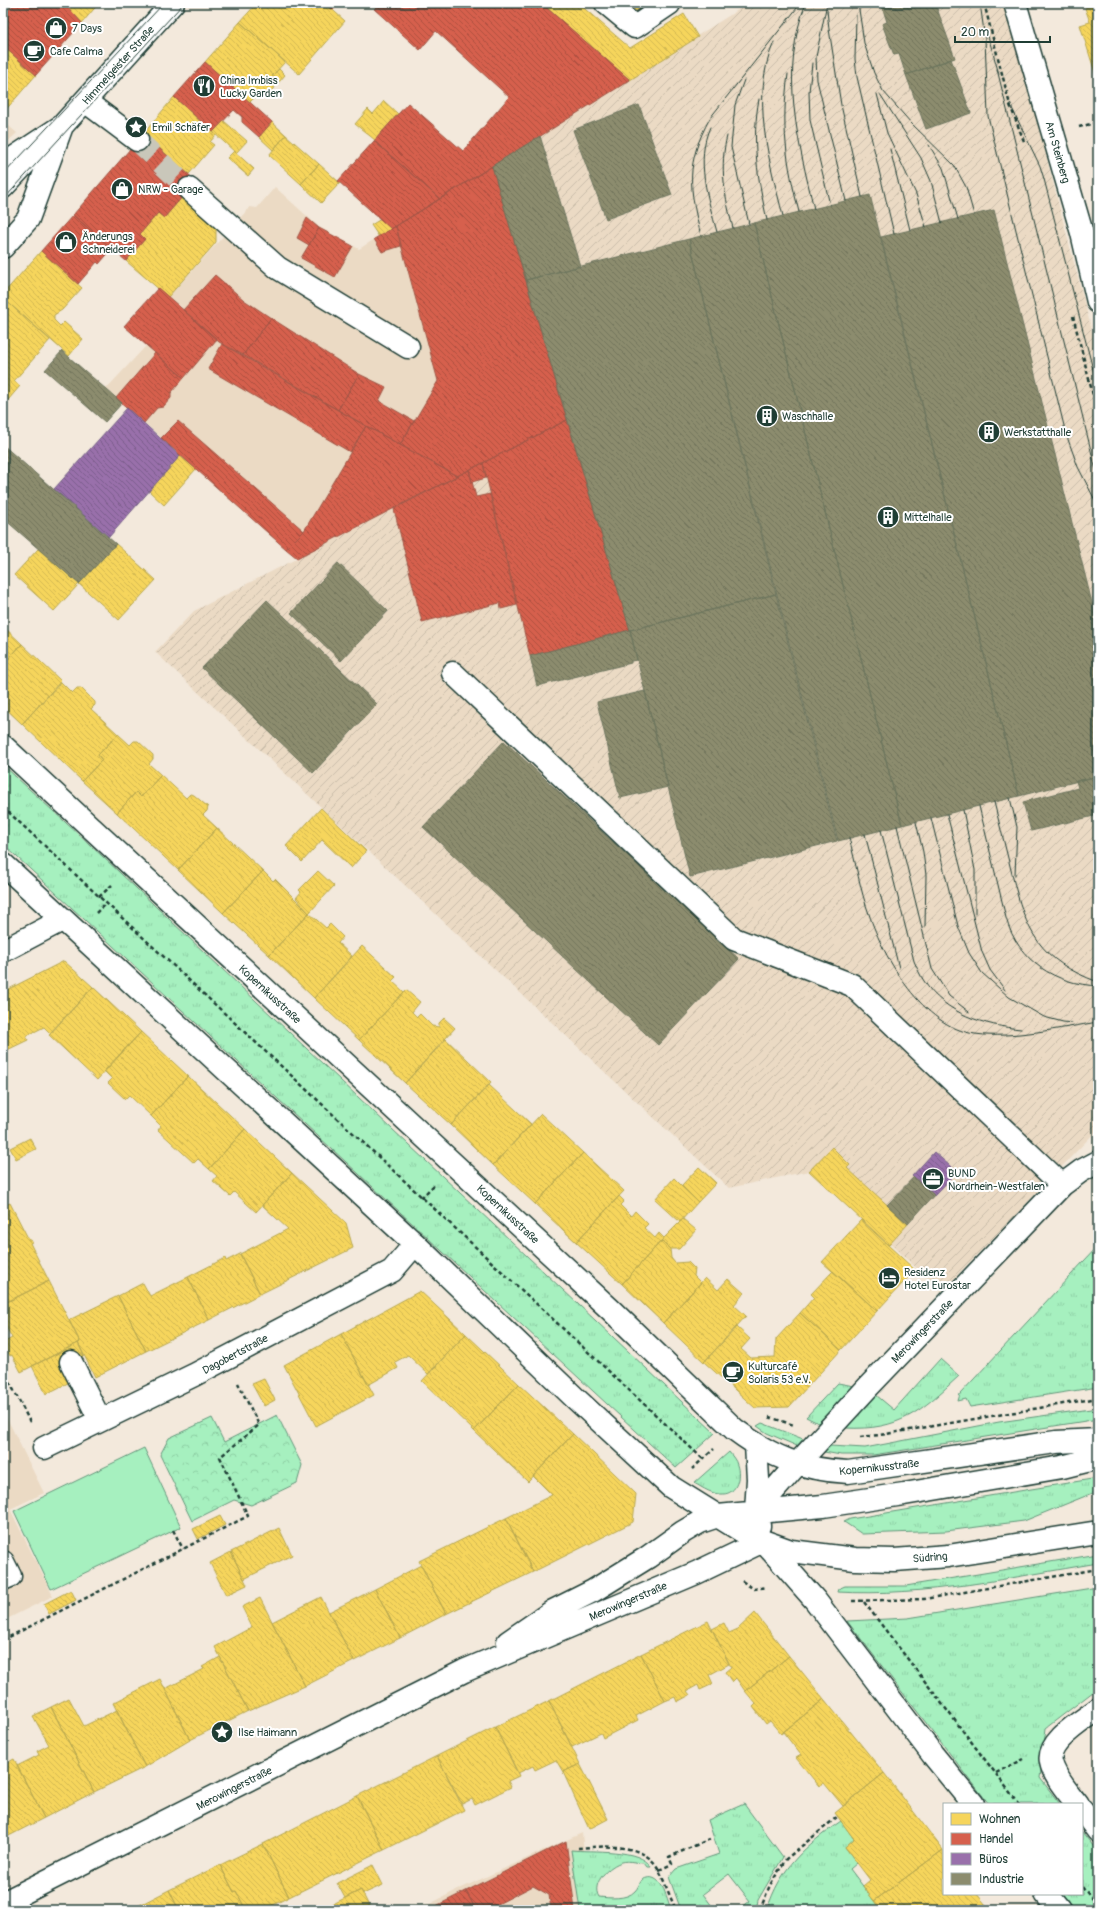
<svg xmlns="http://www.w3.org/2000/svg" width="1101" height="1913" viewBox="0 0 1101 1913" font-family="Pangolin,sans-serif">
<defs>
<pattern id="industrial-furrows" width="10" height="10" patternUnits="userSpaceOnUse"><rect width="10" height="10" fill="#ebdac4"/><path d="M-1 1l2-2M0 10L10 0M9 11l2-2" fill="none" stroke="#c9bca9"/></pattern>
<pattern id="grass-tufts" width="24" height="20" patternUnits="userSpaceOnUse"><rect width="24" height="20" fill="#a6f0bf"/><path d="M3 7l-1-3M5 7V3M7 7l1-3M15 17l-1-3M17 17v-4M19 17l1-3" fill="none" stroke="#8ecfa5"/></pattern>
<pattern id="park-crowns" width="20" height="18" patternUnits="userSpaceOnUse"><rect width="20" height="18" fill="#a6f0bf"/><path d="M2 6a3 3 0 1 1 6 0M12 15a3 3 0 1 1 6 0" fill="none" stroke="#8ecfa5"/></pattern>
<pattern id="homes-back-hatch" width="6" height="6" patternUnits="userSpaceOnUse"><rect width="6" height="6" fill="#f6d55c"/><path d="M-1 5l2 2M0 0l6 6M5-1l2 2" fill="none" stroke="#d2b851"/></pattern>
<pattern id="shops-back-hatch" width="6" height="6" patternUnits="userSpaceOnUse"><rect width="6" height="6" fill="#d6604d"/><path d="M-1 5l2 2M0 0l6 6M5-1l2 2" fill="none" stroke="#ad5041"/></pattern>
<pattern id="offices-back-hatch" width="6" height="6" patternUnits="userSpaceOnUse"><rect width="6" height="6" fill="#9970ab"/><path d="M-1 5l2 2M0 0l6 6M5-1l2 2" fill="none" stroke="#7c5d8c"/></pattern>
<pattern id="industry-back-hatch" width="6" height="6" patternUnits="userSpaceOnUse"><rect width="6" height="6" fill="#8c8c6e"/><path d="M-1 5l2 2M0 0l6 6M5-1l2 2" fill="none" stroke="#72745b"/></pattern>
</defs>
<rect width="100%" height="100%" fill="#f3e9dc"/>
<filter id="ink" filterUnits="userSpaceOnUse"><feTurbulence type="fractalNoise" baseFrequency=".025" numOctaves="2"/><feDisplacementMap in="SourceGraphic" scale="8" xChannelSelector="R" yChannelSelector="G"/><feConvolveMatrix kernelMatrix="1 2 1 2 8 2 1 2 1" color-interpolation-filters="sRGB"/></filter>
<g filter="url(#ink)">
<!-- built -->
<path fill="#ebdac4" d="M3 121 17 133 3 146Z
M491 166 566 421 298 558 106 389 182 307 168 297 250 207 257 208 275 187 319 227 359 249Z
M3 1410 44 1493 10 1509 53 1596 3 1621Z
M582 1833 590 1910H418L455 1891Z"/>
<!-- industrial -->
<path fill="url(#industrial-furrows)" d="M749 3H1006L1098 354V1129L942 1291 809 1171 729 1188 155 652 194 611 566 421 491 166Z"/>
<!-- grass -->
<path fill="url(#grass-tufts)" stroke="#62967a" d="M3 765 102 856 715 1433 676 1468 3 844Z
M1098 1246V1387L970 1407 966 1399 958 1401 960 1394Z
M940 1359 959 1376C921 1411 900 1431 845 1428L876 1395 894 1410Z
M838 1383 854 1386 818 1423 806 1417Z
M1098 1408V1419L873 1455H841L824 1452 830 1446 865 1448 999 1422Z
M762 1423 803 1439 797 1446 767 1433 757 1426Z
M729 1452C732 1456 736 1460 737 1465 741 1476 737 1494 723 1494 713 1495 703 1488 694 1483Z
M1098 1478V1491L1024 1521 946 1531 862 1534 844 1522 850 1519Z
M1098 1554V1563C1012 1577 925 1597 837 1592L838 1589 845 1586H906Z
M1098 1587V1688L1046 1728 1040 1778 1060 1804H989L847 1621 908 1618Z
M744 1804 783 1857 758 1900 756 1910H738L750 1901 729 1874 703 1894 715 1910H681L669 1877 676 1869 719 1854 708 1820Z
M841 1821 854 1839 845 1847 857 1863 850 1869 881 1910H767C780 1868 805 1846 841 1821Z
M1082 1832 1098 1852V1910H1074L1062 1894H1082Z
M571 1850C591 1852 641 1848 651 1867H647L644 1863C637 1863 629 1860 622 1862 610 1865 590 1883 599 1897 609 1898 627 1900 635 1891 638 1888 639 1884 642 1880 661 1869 667 1898 671 1910H580Z"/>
<!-- park -->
<path fill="url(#park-crowns)" stroke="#62967a" d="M277 1415 302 1465 297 1483 251 1505 234 1500 192 1521 160 1455 169 1438 212 1418 224 1442Z"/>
<!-- garden -->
<path fill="#a6f0bf" stroke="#62967a" d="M144 1448 181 1527 51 1589 14 1511Z"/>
<!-- homes -->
<path fill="url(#homes-back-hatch)" stroke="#b6a750" d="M64 3H99L82 23Z
M257 3H325L345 21 299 74 240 22Z
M541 3H578L630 48 684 14 698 37 630 80Z
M627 3H648L636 11Z
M1098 4V82L1080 25 1090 22 1085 8Z
M240 22 285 62 272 76 279 82 265 98 259 93 250 102 205 62Z
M3 46 36 75 3 113Z
M279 69 285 75 279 82 272 76Z
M174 97 216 135 210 142 214 145 189 174 143 134Z
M384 101 398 114 375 140 355 124 368 109 373 114Z
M224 121 247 141 236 153 213 132Z
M272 122 286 135 273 150 259 137Z
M286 135 319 164 301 184 269 155Z
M234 151 254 169 248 176 227 158Z
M319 164 340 183 321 203 301 184Z
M183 196 213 223 216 229V242L212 247 168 297 126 261 145 239 140 234 158 213 164 218Z
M381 219 391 229 379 237 371 225Z
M41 251 82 288 62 310 54 315V320L60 326 64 322 83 339 69 356 3 298V294Z
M3 298 50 340 14 381 20 386 3 406Z
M180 456 196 469 164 505 149 491Z
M116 544 156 580 119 620 79 584Z
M38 549 79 584 54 611 14 575Z
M3 626 22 644 3 665Z
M22 644 61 681 22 724 3 706V665Z
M61 682 72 693 77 688H81L95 702V705L91 709 118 734 98 755 102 760 82 781 22 724Z
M118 734 130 745 134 741H138L153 755V759L149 764 161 775 141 797 136 792 117 813 82 781 102 760 98 755Z
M161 775 186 798 190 794 194 795 208 807 207 811 203 815 217 828 178 870 117 813 136 792 141 797Z
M321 808 366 851 351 868 322 840 302 862 286 846Z
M217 828 263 871 223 913 178 870Z
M263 871 273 881 275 879 309 913 269 955 223 913Z
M318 871 334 886 309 913 296 898 301 892 299 890Z
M309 913 326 928 330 924 343 937 338 943 352 956 314 998 269 955Z
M362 946 396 977 392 981 404 992 359 1040 314 998Z
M64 961 93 987 50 1033 44 1027 26 1036 28 1040 3 1052V992Z
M93 987 141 1032 97 1080 49 1035Z
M406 990 420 1002 412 1012 417 1017 420 1014 432 1026 439 1027V1023L444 1018 455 1028 405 1083 359 1040Z
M141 1032 188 1076 151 1116 129 1095 125 1099 108 1083 112 1079 104 1071Z
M446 1039 491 1082 451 1125 405 1083Z
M188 1076 245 1129 209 1169 198 1159 194 1163 158 1130 161 1126 151 1116Z
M489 1085 531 1124 493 1165 451 1125Z
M541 1114 583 1153 535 1204 493 1165Z
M245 1129 292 1173 256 1212 234 1192 230 1196 213 1181 217 1176 209 1169Z
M30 1138 36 1149 16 1159 10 1148Z
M832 1147 850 1165 847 1168 908 1224 889 1245 809 1171Z
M583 1153 624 1191 576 1242 535 1204Z
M699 1167 716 1183 698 1202 681 1186Z
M292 1173 346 1223 353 1248 260 1294 240 1254 288 1229 262 1205Z
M674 1178 698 1202 680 1222 655 1199Z
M619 1196 624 1201 620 1205 631 1216 635 1211 648 1224 644 1228 655 1238 659 1233 664 1238 622 1284 576 1242Z
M10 1203 29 1240H31L32 1242 30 1243 49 1281 3 1304V1206Z
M683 1219 696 1230 679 1249H670L661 1241Z
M861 1220 915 1270 877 1311 822 1262Z
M661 1241 670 1249 671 1258 675 1263 688 1262 695 1269 694 1276 701 1283 663 1323 622 1284Z
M240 1254 260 1294 209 1320 188 1277 225 1258 226 1261Z
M833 1271 877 1311 841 1350 800 1313 814 1297 811 1294Z
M188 1277 209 1320 146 1351 118 1296 143 1283 150 1296Z
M705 1278 718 1290 728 1279 744 1293 734 1305 746 1316 704 1362 663 1323Z
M49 1281 80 1342 21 1372 12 1355 10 1356 3 1343 12 1338 3 1321V1304Z
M420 1291 466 1334 428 1374 408 1355 395 1362 398 1368 368 1385 341 1334Z
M118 1296 146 1351 95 1377 78 1343 80 1342 69 1320Z
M800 1313 841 1350 789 1407 755 1408 704 1362 737 1327 750 1339 741 1349 751 1358 775 1357 776 1339Z
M341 1334 374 1395 316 1426 284 1365Z
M466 1334 519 1384 474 1431 422 1381Z
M78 1343 84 1356 62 1367 70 1382 46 1394 32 1366Z
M264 1379 275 1400 264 1406 252 1384Z
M519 1384 573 1434 528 1482 474 1431Z
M573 1434 636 1494 633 1522 533 1572 506 1518 552 1495 533 1476Z
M220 1516 225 1525 198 1539 193 1529Z
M506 1518 533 1572 446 1614 419 1561Z
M279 1528 292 1555 244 1579 231 1552Z
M231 1552 247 1585 226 1595 210 1563Z
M421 1565 446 1614 400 1638 375 1589Z
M375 1589 400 1638 354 1661 329 1612Z
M71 1590 76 1600 49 1614 44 1604Z
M321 1597 354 1661 305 1686 272 1622Z
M260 1598 305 1686 248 1711 215 1647 252 1627 242 1607Z
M755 1613 789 1656 745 1691 736 1678 732 1682 725 1672 731 1667 712 1629 724 1623 729 1633 738 1629Z
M708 1621 729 1664 709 1675 713 1684 700 1690 698 1685 687 1691 690 1695 677 1702 675 1697 665 1701 641 1654Z
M641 1654 665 1701 636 1716 638 1720 603 1738 601 1733 572 1747 549 1701Z
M789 1656 824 1699 781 1734 770 1721 766 1724 753 1707 756 1704 745 1691Z
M220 1657 248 1711 190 1740 165 1689 204 1669 202 1667Z
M160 1679 190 1740 145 1767 113 1703Z
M69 1698 84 1726 117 1710 145 1767 94 1792 51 1707Z
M824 1699 884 1773 843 1806 824 1783 819 1786 796 1758 801 1755 783 1732Z
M549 1701 580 1764 563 1772 556 1760 535 1770 533 1766 518 1773 495 1727Z
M51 1707 94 1792 44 1818 17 1766 39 1755 37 1751 49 1745 33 1716Z
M495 1727 519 1776 508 1781 511 1787 475 1805 472 1799 462 1804 437 1756Z
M437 1756 464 1810 384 1850 357 1796Z
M14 1759 44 1818 3 1839V1765Z
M580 1764 608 1819 589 1829 563 1772Z
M884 1773 943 1850 874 1901 863 1886 870 1880 845 1847 854 1839 835 1813Z
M357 1796 384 1850 289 1897 263 1844Z
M263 1844 289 1897 263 1910H246L236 1891 234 1892 220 1865Z
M943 1850 944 1894H977L990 1910H881L874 1901Z
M220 1865 234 1892 236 1891 246 1910H179L169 1890Z
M373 1865 383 1885 363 1894 361 1890 345 1898 337 1883Z
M169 1890 179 1910H130Z
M361 1890 371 1910H326L325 1908Z"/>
<!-- shops -->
<path fill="url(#shops-back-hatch)" stroke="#9f5646" d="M15 3H64L82 23 36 75 3 46V30L9 23 5 19 4 15Z
M325 3H339L333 10Z
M380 3H541L630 80 440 199 374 141 408 103 463 151 509 97 436 31 420 50 374 9Z
M205 62 272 122 259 137 242 122V117L234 110 213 132 174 97Z
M143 134 196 181 164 218 158 213 140 234 145 239 126 261 73 215Z
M374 141 440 199 391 229 338 181Z
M492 166 567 420 457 476 400 445 438 381 396 226Z
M73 215 112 249 99 264 97 262 78 284 41 251Z
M307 218 319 228 309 245 297 238Z
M396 226 401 246 382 252 374 239Z
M319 228 353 246 335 277 301 258Z
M215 275 244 300 271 318 243 355 219 342 183 310Z
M158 288 217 339 184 378 124 326Z
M271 318 359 374 338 410 243 355Z
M222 344 366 426 350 452 208 369Z
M155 353 184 378 171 393V398L163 407 157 408 144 423 116 398Z
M359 374 386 387 379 401 414 421 400 445 338 410Z
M567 420 630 630 530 656 483 463Z
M178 421 304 531 286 549 161 438Z
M366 426 457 476 297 558 286 549 304 531Z
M483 463 486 478 472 482 469 470Z
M469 470 476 497 490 494 517 605 501 609 500 603 422 622 394 509Z
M566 1841 575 1910H551L549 1895 533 1886 486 1910H476L466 1891Z
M466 1891 476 1910H428Z"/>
<!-- offices -->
<path fill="url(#offices-back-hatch)" stroke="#746187" d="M127 408 180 456 109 537 54 489Z
M934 1152 957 1172 934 1196 912 1176Z"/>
<!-- industry -->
<path fill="url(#industry-back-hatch)" stroke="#6b745d" d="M881 3H935L955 58 906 75 899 54 894 55 882 24 887 22Z
M951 59 971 113 926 129 906 75Z
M639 105 672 195 606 219 573 130Z
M540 136 580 266 526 280 492 166Z
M870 195 1019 796 902 825 754 223Z
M994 210 1098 627V776L1019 796 881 237Z
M754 223 902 825 838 841 689 239Z
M689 239 776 594 630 630 526 280Z
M62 351 122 403 105 422 45 370Z
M3 445 116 544 79 584 3 518Z
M338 563 388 611 341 661 291 613Z
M776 594 837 841 690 877 630 630Z
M267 600 377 704 313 773 202 668Z
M630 630 637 660 631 661V663L537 686 530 656Z
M645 691 668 787 620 798 597 702Z
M504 741 739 959 658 1045 423 827Z
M1098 776V815L1031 831 1023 802 1078 788 1076 781Z
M914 1177 934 1195 908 1224 887 1205Z"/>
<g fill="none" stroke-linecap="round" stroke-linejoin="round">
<!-- minor-tunnel -->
<path stroke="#c9c7ba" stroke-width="22" stroke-dasharray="22 11" stroke-linecap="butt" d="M137 140 189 189"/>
<!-- minor casing -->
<g stroke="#1f3d34" stroke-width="25">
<path id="minor" d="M606 3 635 27 669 4
M1015 3 1082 233 1098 302
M85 101 137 140
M3 165 62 126 173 3
M3 187 31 157
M189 189 278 268 408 347
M3 247 28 219 62 126
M453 673 734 939 852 985 1062 1185
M3 951 62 920
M71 1362 100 1420
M44 1448 194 1375 392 1271 415 1244
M798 1463 869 1386 1062 1185 1081 1171 1098 1162
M763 1541 815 1600 933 1755 973 1804
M3 1562 10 1576 3 1579
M1077 1804C1068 1792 1054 1777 1051 1762 1046 1741 1084 1720 1098 1709
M1082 1810 1098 1831
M1046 1894 1059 1910"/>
</g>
<!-- major casing -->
<g stroke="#1f3d34" stroke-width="25">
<path id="major" d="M3 746 612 1311 734 1429C770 1456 802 1470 848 1472L1056 1442 1098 1440
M3 864 415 1244 575 1398 671 1487 740 1530 763 1541 791 1551 855 1559 894 1560 948 1556 1098 1532
M756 1445 758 1479 756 1511 759 1526
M756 1511 798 1463
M508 1642 553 1611 593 1591 648 1557 683 1532 700 1522 718 1516 823 1506 904 1494 1062 1467 1098 1458
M3 1903 464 1671 696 1573 763 1541"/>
</g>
<!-- path -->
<path stroke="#1f3d34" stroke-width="2.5" stroke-dasharray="4 3" stroke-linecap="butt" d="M984 3 1010 105 1025 144
M1079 127 1098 122
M1073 316 1098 415
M3 807 703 1459
M99 897 112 885
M96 913 106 903
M421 1198 435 1184
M3 1369 31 1424
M769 1417 794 1425
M860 1437 880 1435 1098 1398
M692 1469 714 1449
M173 1530 183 1549
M742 1581 754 1589 767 1587
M852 1601 924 1599 1098 1569
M864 1602 1019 1804
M3 1640 248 1516 220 1457 259 1425 238 1383
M996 1773 1024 1759
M578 1848C603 1846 645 1842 659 1870 665 1883 670 1897 676 1910
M659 1870 672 1864 669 1857 710 1839
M1082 1886 1098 1907
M760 1910 770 1885 786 1859 837 1817"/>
<!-- minor -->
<use href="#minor" stroke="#fff" stroke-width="22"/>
<!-- major -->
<use href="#major" stroke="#fff" stroke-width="22"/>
<!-- tram -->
<path stroke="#1f3d34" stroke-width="1" d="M806 3C779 71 798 141 814 209
M827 3 816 57 817 80 846 201
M858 3 864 43 874 73 883 91 911 123 954 165 966 187 974 215
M827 10 829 29 841 105 862 197
M981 10 985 39 988 116 1066 434 1078 467 1098 506
M856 15 855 59 857 77 894 234
M988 36 999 74
M774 42C750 97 769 160 783 216
M812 63 809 92 810 120 830 205
M997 69 1098 479
M788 74C781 127 786 161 799 212
M744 80 735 105 731 147 749 224
M877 94 887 133 916 194 926 227
M880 94 921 158 931 181 942 223
M759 99C751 140 758 180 767 220
M1010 104 1040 166 1044 179 1098 389
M710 127C695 160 708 199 717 232
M727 136C719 166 725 198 733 228
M929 145 943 168 958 219
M890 149 910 230
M3 175 164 3
M3 200 184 3
M701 236C689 187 685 164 710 118L801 3
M1010 798 1017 827 1015 875
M994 802C1000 826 1006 850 1012 874 1026 932 1039 960 1098 982
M979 806 1006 918C1018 961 1055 984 1098 986
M963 810 975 870V913
M947 814 982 952 990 970 1005 990
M931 818 958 926 969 953 982 973 1009 997 1044 1017 1063 1022 1072 1023
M916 822 923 852 926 875 925 927
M897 826 932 969 949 996 969 1012
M881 830 914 961C917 968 920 975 924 981 944 1013 985 1026 1021 1029
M865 834 899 968
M849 838C856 863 860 890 869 914 884 959 923 1027 975 1034 1011 1039 1061 1028 1098 1022"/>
</g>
</g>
<!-- icons -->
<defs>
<g id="shop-disc" transform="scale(1.15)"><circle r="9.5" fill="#1f3d34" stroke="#fff"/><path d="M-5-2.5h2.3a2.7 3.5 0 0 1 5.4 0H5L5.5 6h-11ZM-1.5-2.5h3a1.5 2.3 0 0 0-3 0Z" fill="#fff"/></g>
<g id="cafe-disc" transform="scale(1.15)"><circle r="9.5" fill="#1f3d34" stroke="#fff"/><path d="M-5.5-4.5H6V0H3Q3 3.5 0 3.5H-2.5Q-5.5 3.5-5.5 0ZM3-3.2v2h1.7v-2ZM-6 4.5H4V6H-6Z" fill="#fff"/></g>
<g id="restaurant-disc" transform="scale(1.15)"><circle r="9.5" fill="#1f3d34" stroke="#fff"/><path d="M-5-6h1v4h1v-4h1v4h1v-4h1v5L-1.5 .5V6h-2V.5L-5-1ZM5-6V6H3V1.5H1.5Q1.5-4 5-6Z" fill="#fff"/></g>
<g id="sight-disc" transform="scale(1.15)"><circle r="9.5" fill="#1f3d34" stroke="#fff"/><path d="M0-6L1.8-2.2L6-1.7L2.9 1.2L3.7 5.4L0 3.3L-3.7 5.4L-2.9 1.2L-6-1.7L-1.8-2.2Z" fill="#fff"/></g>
<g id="building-disc" transform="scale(1.15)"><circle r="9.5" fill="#1f3d34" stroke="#fff"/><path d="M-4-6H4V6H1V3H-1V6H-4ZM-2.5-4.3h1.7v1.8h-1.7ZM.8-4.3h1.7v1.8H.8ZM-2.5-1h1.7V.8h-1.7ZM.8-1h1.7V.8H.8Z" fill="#fff"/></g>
<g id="office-disc" transform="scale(1.15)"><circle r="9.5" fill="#1f3d34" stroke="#fff"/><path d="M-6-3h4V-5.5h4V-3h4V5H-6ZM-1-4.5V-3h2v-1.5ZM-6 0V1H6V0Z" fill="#fff"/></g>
<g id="hotel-disc" transform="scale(1.15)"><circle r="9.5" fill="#1f3d34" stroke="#fff"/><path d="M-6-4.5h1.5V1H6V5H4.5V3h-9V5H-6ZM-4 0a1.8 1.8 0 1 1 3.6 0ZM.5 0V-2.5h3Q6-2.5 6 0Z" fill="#fff"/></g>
</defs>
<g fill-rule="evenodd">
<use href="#shop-disc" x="56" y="28"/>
<use href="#cafe-disc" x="34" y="51"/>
<use href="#restaurant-disc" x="204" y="86"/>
<use href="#sight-disc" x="136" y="127"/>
<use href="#shop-disc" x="122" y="189"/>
<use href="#shop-disc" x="66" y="242"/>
<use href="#building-disc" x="767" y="416"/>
<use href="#building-disc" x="989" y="432"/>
<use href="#building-disc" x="888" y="517"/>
<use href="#office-disc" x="933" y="1179"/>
<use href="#hotel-disc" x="889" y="1278"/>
<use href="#cafe-disc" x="733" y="1372"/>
<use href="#sight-disc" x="222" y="1732"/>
</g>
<g text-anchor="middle" stroke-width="4" stroke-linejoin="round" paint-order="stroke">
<!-- poi labels -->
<g font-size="11" fill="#1f3d34" stroke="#fff" text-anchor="start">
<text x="72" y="32">7 Days</text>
<text x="50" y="55">Cafe Calma</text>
<text x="220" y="84">China Imbiss<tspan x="220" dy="13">Lucky Garden</tspan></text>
<text x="152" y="131">Emil Schäfer</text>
<text x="138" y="193">NRW - Garage</text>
<text x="82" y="240">Änderungs<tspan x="82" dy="13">Schneiderei</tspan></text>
<text x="782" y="420">Waschhalle</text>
<text x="1004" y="436">Werkstatthalle</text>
<text x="904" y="521">Mittelhalle</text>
<text x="948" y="1177">BUND<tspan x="948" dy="13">Nordrhein-Westfalen</tspan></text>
<text x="904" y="1276">Residenz<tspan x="904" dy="13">Hotel Eurostar</tspan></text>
<text x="748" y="1370">Kulturcafé<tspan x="748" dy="13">Solaris 53 e.V.</tspan></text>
<text x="238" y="1736">Ilse Haimann</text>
</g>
<!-- street labels -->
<g font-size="11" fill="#1f3d34" stroke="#fff">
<text transform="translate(118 65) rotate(-48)" y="4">Himmelgeister Straße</text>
<text transform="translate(1058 152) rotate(74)" y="4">Am Steinberg</text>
<text transform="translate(270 994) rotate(43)" y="4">Kopernikusstraße</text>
<text transform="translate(508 1214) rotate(43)" y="4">Kopernikusstraße</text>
<text transform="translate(922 1331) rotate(-46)" y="4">Merowingerstraße</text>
<text transform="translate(235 1354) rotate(-28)" y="4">Dagobertstraße</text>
<text transform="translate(879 1467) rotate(-6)" y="4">Kopernikusstraße</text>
<text transform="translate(930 1557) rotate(-5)" y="4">Südring</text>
<text transform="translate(628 1601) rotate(-23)" y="4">Merowingerstraße</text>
<text transform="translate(234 1788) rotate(-27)" y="4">Merowingerstraße</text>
</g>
</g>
<!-- margin -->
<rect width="1101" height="1913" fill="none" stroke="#fff" stroke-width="16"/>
<rect x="8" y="8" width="1085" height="1897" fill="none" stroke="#1f3d34" stroke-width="1.5" filter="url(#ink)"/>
<!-- legend -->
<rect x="943" y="1803" width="140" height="92" fill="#ffffff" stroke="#a5b1ae"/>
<rect x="951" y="1813" width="20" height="12" fill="#f6d55c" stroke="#a5b1ae"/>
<text x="979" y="1823" font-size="12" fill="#1f3d34">Wohnen</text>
<rect x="951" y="1833" width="20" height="12" fill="#d6604d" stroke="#a5b1ae"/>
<text x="979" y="1843" font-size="12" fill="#1f3d34">Handel</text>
<rect x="951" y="1853" width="20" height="12" fill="#9970ab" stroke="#a5b1ae"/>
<text x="979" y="1863" font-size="12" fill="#1f3d34">Büros</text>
<rect x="951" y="1873" width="20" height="12" fill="#8c8c6e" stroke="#a5b1ae"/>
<text x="979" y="1883" font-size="12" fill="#1f3d34">Industrie</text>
<!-- scale -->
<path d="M955 36v6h95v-6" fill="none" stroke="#1f3d34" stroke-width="2"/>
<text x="961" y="36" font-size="12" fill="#1f3d34" stroke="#ffffff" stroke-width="3" paint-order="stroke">20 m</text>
</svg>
